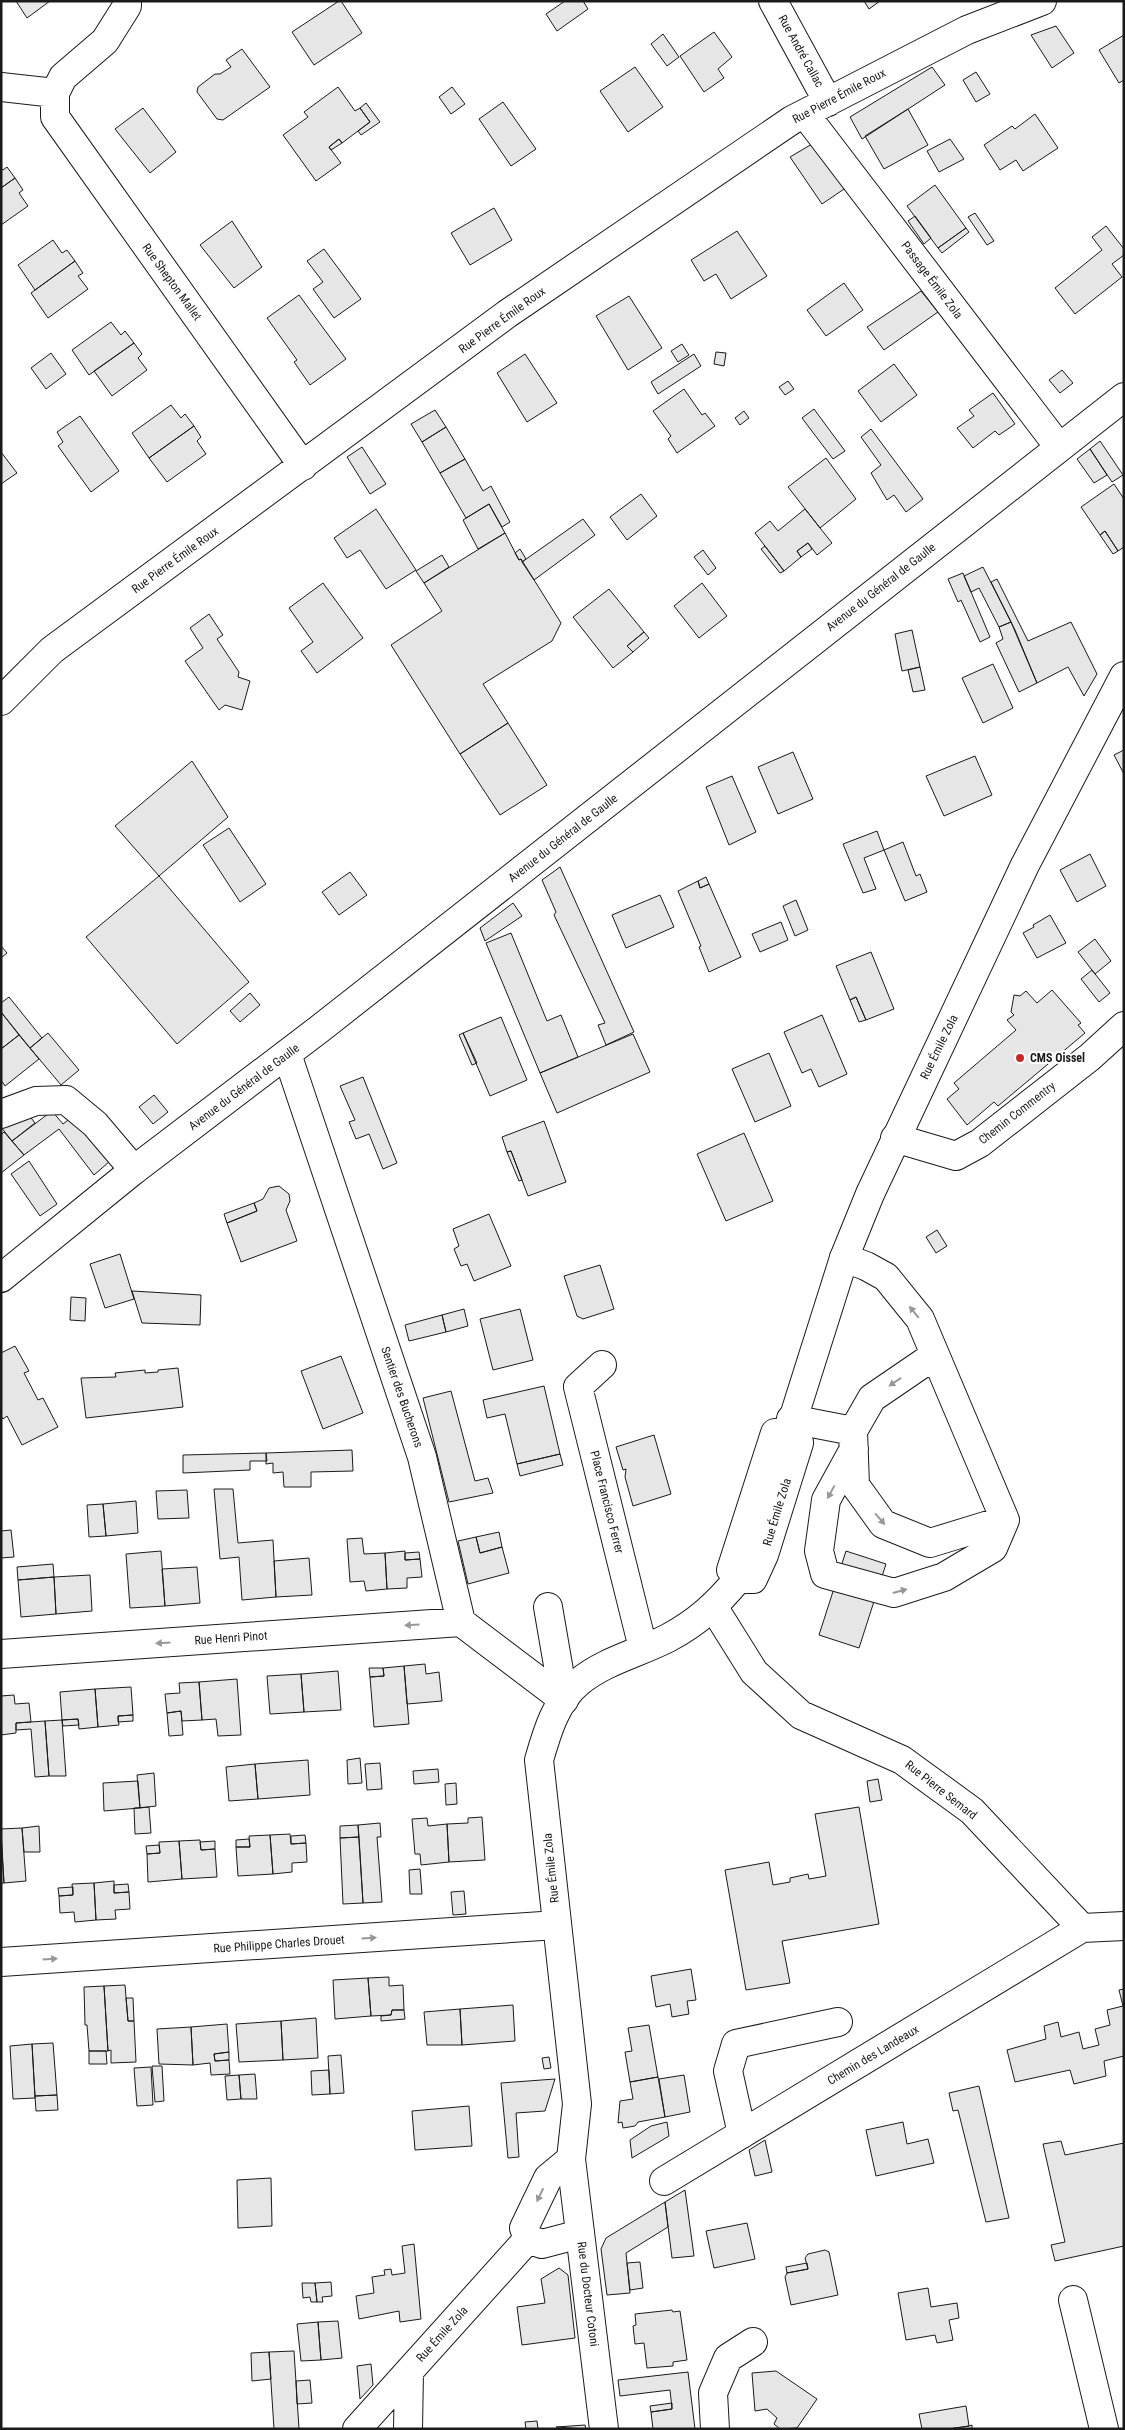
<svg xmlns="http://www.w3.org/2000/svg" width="1125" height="2430" viewBox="0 0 1125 2430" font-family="'Roboto Condensed',sans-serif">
<rect width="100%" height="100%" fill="#fff"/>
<!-- building -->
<path fill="#e6e6e6" stroke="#1a1a1a" d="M16 1H50L27 18Z
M339 1H341L362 33 314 65 292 32Z
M565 1H583L588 9 557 31 546 14Z
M864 1H880L869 9Z
M1056 26 1074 53 1052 68 1031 35Z
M714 32 732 57 718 69 724 78 704 92 680 56Z
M663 34 679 57 667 66 651 44Z
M1124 35V80L1119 83 1099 50Z
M242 49 270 87 223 120 217 119 197 92 198 87 215 74H220L231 67 226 60Z
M635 67 663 107 628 132 600 91Z
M932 67 945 85 862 139 850 117Z
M976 72 990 94 976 102 963 80Z
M338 87 355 111 360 108 370 122 342 143 339 139 329 147 341 163 316 181 283 135 308 117 304 112Z
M452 87 465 104 451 114 439 97Z
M503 102 536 149 511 166 479 119Z
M366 103 380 122 361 135 358 131 370 122 360 108Z
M143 108 176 152 150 173 115 129Z
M908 109 928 145 884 169 865 136Z
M1035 114 1058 148 1023 171 1016 160 1000 170 984 145 1012 126 1015 129Z
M339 139 342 143 331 150 329 147Z
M950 139 964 159 939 172 927 151Z
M812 144 847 187 822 204 790 157Z
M7 167 15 178 1 188V168L3 170Z
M15 178 23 190 19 193 28 206 1 225V188Z
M935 185 966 228 938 248 907 206Z
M494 208 512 240 470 265 451 233Z
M975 213 994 241 987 245 968 217Z
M915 216 931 238 924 244 908 221Z
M232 221 262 267 234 288 200 245Z
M1106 226 1124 249V255L1112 264 1122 277 1075 314 1055 288 1102 250 1092 237Z
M966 228 969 232 942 253 938 248Z
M737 231 767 276 731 299 716 274 704 281 691 260Z
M53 240 62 253 67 250 75 261 35 290 18 265Z
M324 249 361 299 334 318 313 289 323 282 307 261Z
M75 261 83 273 78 276 88 289 48 318 31 293Z
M844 283 863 310 826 336 807 310Z
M921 291 938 312 884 350 867 327Z
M299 295 346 359 310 385 294 362 297 360 267 318Z
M629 296 662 348 628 370 596 316Z
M111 322 121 335 125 331 134 343 89 375 72 350Z
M134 343 142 354 138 358 147 370 112 396 94 371Z
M682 344 689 355 678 362 671 351Z
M716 352 726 353 724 366 714 364Z
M51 353 66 374 46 389 31 368Z
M525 354 557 403 527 422 497 373Z
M694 354 701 366 658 394 651 382Z
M894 364 917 395 881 422 858 391Z
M1062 370 1073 383 1060 393 1049 380Z
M788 381 794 389 785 395 779 387Z
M684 389 702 415 705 413 715 426 677 453 668 439 671 436 653 411Z
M993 393 1015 424 999 435 995 431 973 448 957 428 974 416 969 410Z
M171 405 181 418 185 414 194 426 149 458 132 433Z
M814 409 845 451 833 459 802 418Z
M435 410 446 427 422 442 411 424Z
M744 411 749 418 740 425 735 418Z
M80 416 119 471 91 492 58 446 63 442 57 432Z
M194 426 201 437 197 441 206 454 167 482 149 458Z
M446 427 465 459 440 473 422 442Z
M871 429 923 499 906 512 894 495 887 500 871 473 881 465 861 437Z
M1100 441 1123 475 1112 482 1090 449Z
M362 447 386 484 370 494 347 457Z
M1090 449 1107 475 1094 483 1077 459Z
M1 452 17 473 1 484Z
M826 458 856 499 820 528 788 487Z
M465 459 483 491 491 486 510 522 502 527 489 504 466 518 440 473Z
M1114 484 1124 499V547L1118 551 1105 531 1100 535 1081 507Z
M641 494 657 516 627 540 610 517Z
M489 504 505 533 478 549 463 520Z
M376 509 416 570 386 589 360 550 347 558 334 538Z
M805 509 832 543 817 555 808 543 797 551 801 557 784 571 755 533 770 521 778 531Z
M583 519 595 535 534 580 522 562Z
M1105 531 1118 551 1113 554 1100 535Z
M505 533 519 560 521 559 561 623 552 641 483 684 508 723 460 754 391 645 442 611 424 583Z
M808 543 812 549 801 557 797 551Z
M765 546 784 571 780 573 761 549Z
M520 549 526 559 522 562 521 559 519 560 515 553Z
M703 550 716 568 708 575 694 557Z
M442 555 449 567 424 583 416 571Z
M983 567 1011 622 999 627 979 588 971 592 964 576Z
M963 573 990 637 980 642 961 600 958 602 948 579Z
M997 579 1028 641 1071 622 1097 674 1084 696 1068 667 1037 683 1015 630 991 582Z
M323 583 363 638 317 673 301 651 313 642 289 608Z
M702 583 727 616 699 638 674 606Z
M609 589 644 632 627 646 633 652 613 668 573 617Z
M209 614 223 635 217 639 239 672 238 677 250 681 242 710 225 705 219 710 185 661 203 648 190 628Z
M1011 622 1037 683 1019 692 996 643 1003 639 999 627Z
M912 630 920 667 902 671 895 634Z
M644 632 649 638 633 652 627 646Z
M993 664 1013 708 983 723 962 678Z
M920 667 925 690 913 692 908 670Z
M508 723 547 785 500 815 460 754Z
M1124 750V774L1114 755Z
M793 752 813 799 778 814 758 767Z
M975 756 992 795 944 816 926 776Z
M192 761 228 817 159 876 115 826Z
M732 776 756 832 729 845 706 787Z
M229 828 266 884 240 902 203 845Z
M877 831 884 850 864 858 876 889 863 893 843 844Z
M903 842 916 876 920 874 927 892 905 901 884 850Z
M1090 854 1106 886 1077 902 1060 870Z
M560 867 634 1032 606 1045 598 1025 605 1023 554 915 556 912 542 880Z
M350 872 367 895 339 915 322 892Z
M159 876 249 982 177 1044 86 937Z
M706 877 709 884 700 888 698 881Z
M698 881 700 888 709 884 741 957 709 972 699 947 701 946 678 891Z
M660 895 674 927 626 948 612 915Z
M796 900 808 930 795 936 783 906Z
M513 903 522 916 485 941 480 928Z
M1050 915 1066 943 1037 958 1023 933 1034 927 1033 925Z
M781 922 788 940 760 952 752 934Z
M511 933 547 1021 561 1015 578 1057 540 1073 486 943Z
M1095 939 1111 961 1095 974 1078 952Z
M1 946 7 953 1 958Z
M871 952 894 1009 866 1020 856 997 850 1000 836 966Z
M1092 970 1110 993 1099 1002 1081 979Z
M1052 990 1081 1023 1078 1025 1085 1033 998 1106 994 1102 967 1125 947 1099 959 1089 954 1083 1016 1030 1007 1020 1014 1015 1011 1012 1014 995 1020 996 1026 991 1037 1003Z
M250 993 260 1005 240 1022 230 1011Z
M9 997 42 1038 30 1048 1 1012V1003Z
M856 997 866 1020 859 1022 850 1000Z
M1 1012 19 1035 1 1049Z
M822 1015 847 1074 819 1087 811 1069 802 1073 784 1032Z
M501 1017 527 1080 490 1096 463 1033Z
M48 1033 79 1070 61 1085 30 1048Z
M463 1033 477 1063 472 1065 459 1035Z
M633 1034 650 1072 557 1113 540 1073Z
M19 1035 39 1059 5 1086 1 1080V1049Z
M769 1053 791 1106 755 1122 732 1069Z
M363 1077 397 1163 383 1169 369 1134 356 1139 349 1122 355 1120 340 1086Z
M154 1095 168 1112 153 1124 139 1107Z
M52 1111 63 1124 72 1117 110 1161 94 1175 59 1129 24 1155 12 1141Z
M28 1114 35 1123 12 1141 1 1127Z
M544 1121 566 1182 528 1196 511 1151 507 1152 502 1137Z
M4 1132 24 1155 1 1173V1135Z
M744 1133 773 1201 726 1221 697 1154Z
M511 1151 522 1180 519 1181 507 1152Z
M29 1161 57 1204 40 1216 11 1174Z
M279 1186 289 1194 290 1201 286 1210 297 1241 241 1262 227 1223 257 1211 254 1203 263 1199 269 1188Z
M254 1203 257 1211 227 1223 224 1214Z
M489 1214 511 1266 474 1281 467 1264 461 1266 454 1249 459 1246 453 1229Z
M937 1230 947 1246 936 1253 926 1237Z
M120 1254 134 1299 105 1308 90 1264Z
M600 1265 614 1309 583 1319 577 1316 564 1276Z
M132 1291 201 1295 200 1325 142 1323Z
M71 1297 86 1298 85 1321 70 1320Z
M464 1309 468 1326 446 1332 442 1315Z
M520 1309 533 1360 493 1370 480 1319Z
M442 1315 446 1332 409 1341 405 1325Z
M15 1346 29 1371 24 1373 38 1400 43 1398 58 1427 22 1445 7 1416 3 1419 1 1416V1353Z
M341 1356 363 1413 323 1429 301 1371Z
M178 1368 183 1407 86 1418 81 1378 116 1377 115 1373 145 1370V1373L158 1372V1370Z
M544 1386 560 1454 517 1464 505 1414 487 1418 483 1400Z
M451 1391 475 1481 488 1478 493 1493 449 1502 423 1398Z
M654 1435 671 1494 633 1506 625 1477 626 1469 623 1470 616 1447Z
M352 1450 353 1471 311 1472V1487H284L283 1472 273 1473V1463L266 1464V1453Z
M266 1453 267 1461H250V1470L183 1473V1455Z
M560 1454 563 1465 520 1476 517 1464Z
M214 1489H233L238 1543 273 1540 276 1597 242 1600 239 1557 220 1559Z
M187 1490 189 1518 158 1519 156 1491Z
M136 1501 138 1533 106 1536 103 1504Z
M103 1504 106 1536 89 1537 87 1505Z
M11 1530 14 1557 1 1558V1531Z
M499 1532 502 1547 480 1553 476 1537Z
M476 1537 480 1553 502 1547 509 1573 468 1584 458 1541Z
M362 1538 364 1554 385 1553 387 1589 366 1591 364 1581 350 1582 347 1539Z
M161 1551 165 1606 130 1608 126 1554Z
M405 1551V1560L420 1559 422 1577 407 1578V1588L387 1589 385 1553Z
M846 1551 886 1564 859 1648 819 1635Z
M419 1552 420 1559 405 1560V1553Z
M309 1558 312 1595 276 1597 274 1561Z
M53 1564 54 1577 18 1580 17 1567Z
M197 1567 200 1603 165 1606 162 1569Z
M90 1575 92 1611 56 1614 54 1577Z
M54 1577 56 1614 21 1617 18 1580Z
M425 1664 426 1674 439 1672 442 1701 407 1704 404 1666Z
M404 1666 409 1724 374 1727 370 1677 384 1676 383 1668Z
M369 1668H383L384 1676 370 1677Z
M338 1671 341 1710 304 1712 301 1674Z
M301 1674 304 1712 270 1714 267 1676Z
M237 1679 241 1735 218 1736 216 1719 202 1720 199 1682Z
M199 1682 202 1720 182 1721 181 1711 167 1713 165 1694 180 1693 179 1683Z
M131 1687 133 1715 118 1716 119 1725 98 1727 95 1689Z
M95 1689 98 1727 79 1729 78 1719 62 1720 60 1692Z
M14 1695 15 1704 29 1703 31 1722 16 1723V1733L1 1735V1696Z
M181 1711 183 1735 169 1736 167 1713Z
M133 1715V1721L118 1722V1716Z
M78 1719 79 1725 63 1726 62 1720Z
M62 1720 66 1776H49L45 1721Z
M45 1721 49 1776 35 1777 31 1729 16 1730V1723Z
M360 1758 362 1783 348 1784 347 1760Z
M308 1760 310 1795 258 1799 255 1764Z
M380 1763 382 1789 367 1790 365 1764Z
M255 1764 258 1799 229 1801 226 1767Z
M438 1769 439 1782 414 1784 413 1771Z
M154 1773 156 1806 140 1808 137 1775Z
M878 1779 882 1800 870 1802 867 1781Z
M138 1781 140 1808 104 1811 103 1783Z
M456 1783 457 1804 446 1805 445 1784Z
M149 1807 151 1833 135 1834 134 1808Z
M859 1807 879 1924 782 1941 790 1983 746 1990 725 1870 769 1862 773 1885 790 1882V1878L808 1874 809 1879 826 1876 815 1814Z
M482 1817 485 1860 449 1862 447 1824 468 1823V1818Z
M427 1818 428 1826 447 1824 449 1862 421 1865 420 1854H415L412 1819Z
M380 1823 381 1837H377L382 1902 363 1903 358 1825Z
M358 1825 359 1837 340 1838V1826Z
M39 1826 40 1852H24L22 1828Z
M22 1828 26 1881 4 1883 1 1829Z
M290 1834 291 1844 306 1843 307 1862 292 1863V1872L273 1874 270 1835Z
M270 1835 273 1874 238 1876 236 1847H250L249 1836Z
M305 1835 306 1843 291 1844V1836Z
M359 1837 363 1903 343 1904 340 1838Z
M1 1838 4 1883H1Z
M249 1839 250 1847H236V1840Z
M200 1840 201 1850 215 1849 217 1877 182 1879 179 1841Z
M179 1841 182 1879 148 1882 147 1854 160 1853 159 1842Z
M215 1841V1849L201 1850 200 1842Z
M159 1845 160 1853 147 1854 146 1846Z
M420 1869 422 1894H410L409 1870Z
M114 1881V1893L129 1892 130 1909 115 1910 116 1919 96 1920 94 1883Z
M94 1883 96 1920 75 1922 74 1912 60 1913 59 1896 73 1895 72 1884Z
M128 1884 129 1892 114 1893V1885Z
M73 1887V1895L59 1896 58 1888Z
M464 1891 466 1914 453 1915 451 1892Z
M691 1969 696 2000 687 2001 689 2014 672 2017 670 2004 656 2007 651 1976Z
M389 1977V1986L403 1985 404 2010H392L391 2015 371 2016 368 1978Z
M368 1978 371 2016 335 2019 333 1980Z
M125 1985 128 2021H134L136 2062 111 2063V2050L108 2051 104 1986Z
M104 1986 108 2051H89L87 2025H85L84 1987Z
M1124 1989V2056L1104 2061 1106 2076 1074 2084 1070 2070 1015 2082 1007 2050 1046 2039 1044 2026 1058 2022 1061 2037 1079 2032 1083 2049 1099 2045 1095 2029 1110 2025 1107 2010 1123 2006 1119 1990Z
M126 1998H133L134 2021H128Z
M513 2005 515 2041 462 2045 460 2009Z
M460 2009 462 2045H427L424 2012Z
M392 2010H404L405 2019 381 2021V2016L391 2015Z
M316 2018 318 2058 283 2060 281 2021Z
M281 2021 283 2060 239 2062 236 2024Z
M227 2024 229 2052 214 2054 215 2061 229 2060 230 2074 211 2075 210 2063 193 2065 191 2027Z
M649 2025 658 2077 630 2082 625 2052 632 2051 628 2028Z
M191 2027 193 2065 159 2064 157 2029Z
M53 2043 57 2095 35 2096 32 2044Z
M32 2044 35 2098 13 2099 10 2046Z
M89 2051H106L107 2064H89Z
M229 2052V2060L215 2061 214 2054Z
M341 2055 344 2093 330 2094 328 2056Z
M549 2057 551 2068 544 2069 542 2058Z
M152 2066H162L164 2101 155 2102Z
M151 2067 153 2105 137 2106 134 2068Z
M329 2070 330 2094 312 2095 311 2071Z
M255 2074 257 2099H241L239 2075Z
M239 2075 241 2099 227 2100 225 2076Z
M684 2075 690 2112 665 2117 659 2079Z
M658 2077 665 2117 638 2122 635 2126 623 2128 622 2122 618 2123 620 2101 633 2099 630 2082Z
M555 2079 545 2111 516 2113 519 2157 508 2158 501 2083Z
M979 2086 1009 2218 986 2222 958 2110 953 2111 949 2093Z
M57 2095 58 2110 36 2111 35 2096Z
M469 2106 472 2146 415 2150 412 2111Z
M667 2122 669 2136 632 2158 630 2140 651 2126Z
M903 2122 907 2144 928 2139 934 2163 876 2176 866 2130Z
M765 2140 772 2172 755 2176 749 2150Z
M1061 2141 1065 2155 1124 2143V2246L1055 2261 1051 2245 1065 2242 1043 2144Z
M271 2178 272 2226 238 2228 237 2180Z
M685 2190 694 2256 672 2258 665 2202Z
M665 2202 668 2227 626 2253 630 2293 607 2295 601 2249 606 2238Z
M747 2223 755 2259 714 2268 706 2231Z
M414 2244 421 2319 400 2322 399 2311 359 2319 356 2296 374 2293 372 2277 385 2275 384 2270 391 2269 392 2275 405 2273 402 2246Z
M825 2250 829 2252 838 2295 791 2305 785 2277 787 2273 808 2269 805 2258 808 2254Z
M640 2262 643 2288 630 2290 627 2263Z
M807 2263 808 2269 787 2273 786 2267Z
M559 2268 568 2275 575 2338 522 2345 517 2307 545 2303 541 2279Z
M331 2282 332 2296 322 2297 323 2302H317L315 2283Z
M302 2283H315L317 2302H311L310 2297 303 2298Z
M928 2288 931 2307 957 2303 959 2318 949 2320 953 2340 937 2343 935 2335 906 2340 898 2293Z
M672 2310 673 2312 680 2311 687 2360 673 2362V2366L647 2368 644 2343 635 2344 633 2326 636 2325 635 2314Z
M338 2321 342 2358 321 2360 318 2322Z
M318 2322 321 2360 301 2361 297 2324Z
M294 2351 299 2429H274L269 2352Z
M269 2352 271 2379 252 2381 251 2353Z
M371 2364 373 2385 360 2399 357 2366Z
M776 2371 817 2399 797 2428 780 2429 774 2424 777 2418 767 2409 755 2411 752 2373Z
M688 2372 695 2429H653L651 2412 672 2409 670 2390 620 2396 618 2380Z
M310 2380 312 2403 297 2404 296 2381Z
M672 2403V2409L651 2412 650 2406Z
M966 2406 969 2426 949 2429H922L919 2414Z
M537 2421 538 2429H526L525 2422Z
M585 2425 586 2429 556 2427Z
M972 2425V2429H949L969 2426Z"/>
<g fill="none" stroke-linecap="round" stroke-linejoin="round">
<!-- minor casing -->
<g stroke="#1a1a1a" stroke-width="30">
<path id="minor" d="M127 1V6L105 41 63 77 55 93V117L303 466
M773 1 828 102
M1 87 55 93
M805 114 1059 447
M1 701 52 650 507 314 792 120 967 30 1042 1
M287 1054 422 1457 461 1622 564 1700
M1 1114 36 1101 66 1100 95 1124 134 1170
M895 1138 956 1156 980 1143 1090 1057 1124 1026
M844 1258 866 1266 886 1277 920 1319 1005 1520 993 1548 944 1577 894 1593 825 1574 819 1551 826 1500 854 1449
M935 1355 872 1398 853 1431 855 1485 883 1524 930 1543 1005 1520
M602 1365 578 1387 643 1648
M791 1419 853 1431
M548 1607 564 1700
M714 1608 754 1672 801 1715 902 1760 972 1811 1082 1928
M1 1654 461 1622
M1 1962 557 1925
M742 2134 728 2071 736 2044 838 2022
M664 2181 1082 1928 1124 1926
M528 2239 524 2228 548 2178 571 2159
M528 2239 542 2244 580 2234
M1073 2300 1104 2429
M357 2429 528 2239
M408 2429 409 2372
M715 2429 713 2393 728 2358 753 2342"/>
</g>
<!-- major casing -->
<g stroke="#1a1a1a" stroke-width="30">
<path id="major" d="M1 1278 134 1170 322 1027 1124 397
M789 1432 844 1258 870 1194 1025 865 1124 676
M789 1432 799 1443 764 1555 753 1579H738L731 1570 775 1433Z
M604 2429 571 2159 577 2104 539 1760C547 1732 556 1701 579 1682 604 1661 639 1653 668 1638 698 1622 717 1604 738 1579"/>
</g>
<!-- minor -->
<use href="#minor" stroke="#fff" stroke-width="28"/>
<!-- major -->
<use href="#major" stroke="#fff" stroke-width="28"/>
</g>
<!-- one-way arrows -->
<defs><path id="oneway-solid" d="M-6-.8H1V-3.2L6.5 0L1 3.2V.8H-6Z" transform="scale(1.25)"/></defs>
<g fill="#989898">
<use href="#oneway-solid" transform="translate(914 1312) rotate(-129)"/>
<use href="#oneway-solid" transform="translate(895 1382) rotate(146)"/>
<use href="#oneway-solid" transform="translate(831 1492) rotate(118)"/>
<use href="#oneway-solid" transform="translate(880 1519) rotate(49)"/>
<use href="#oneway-solid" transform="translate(900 1591) rotate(-15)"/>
<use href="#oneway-solid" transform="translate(412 1625) rotate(176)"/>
<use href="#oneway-solid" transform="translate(163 1643) rotate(176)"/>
<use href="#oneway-solid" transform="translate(369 1938) rotate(-4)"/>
<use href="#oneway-solid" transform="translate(50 1959) rotate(-4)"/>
<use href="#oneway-solid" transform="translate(540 2195) rotate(116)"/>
</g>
<!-- markers -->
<circle fill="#c62828" stroke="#fff" stroke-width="2" cx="1020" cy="1058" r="5"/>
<g text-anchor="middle" stroke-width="4" stroke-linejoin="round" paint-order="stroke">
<!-- street labels -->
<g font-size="12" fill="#1a1a1a" stroke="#fff">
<text transform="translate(801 51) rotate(61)" y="4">Rue André Callac</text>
<text transform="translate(839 96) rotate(-28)" y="4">Rue Pierre Émile Roux</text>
<text transform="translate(932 280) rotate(53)" y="4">Passage Émile Zola</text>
<text transform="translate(172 282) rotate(54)" y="4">Rue Shepton Mallet</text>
<text transform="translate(502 320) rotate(-36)" y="4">Rue Pierre Émile Roux</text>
<text transform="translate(175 560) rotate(-36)" y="4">Rue Pierre Émile Roux</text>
<text transform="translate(881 587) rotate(-38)" y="4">Avenue du Général de Gaulle</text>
<text transform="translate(563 838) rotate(-38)" y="4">Avenue du Général de Gaulle</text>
<text transform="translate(939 1047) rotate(-64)" y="4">Rue Émile Zola</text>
<text transform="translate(244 1087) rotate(-37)" y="4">Avenue du Général de Gaulle</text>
<text transform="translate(1017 1113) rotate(-38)" y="4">Chemin Commentry</text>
<text transform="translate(402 1397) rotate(71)" y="4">Sentier des Bucherons</text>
<text transform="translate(607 1502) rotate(76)" y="4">Place Francisco Ferrer</text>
<text transform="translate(777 1512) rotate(-73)" y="4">Rue Émile Zola</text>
<text transform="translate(231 1638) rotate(-4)" y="4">Rue Henri Pinot</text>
<text transform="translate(941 1790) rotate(38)" y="4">Rue Pierre Semard</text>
<text transform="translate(551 1868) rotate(-96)" y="4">Rue Émile Zola</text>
<text transform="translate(279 1944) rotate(-4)" y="4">Rue Philippe Charles Drouet</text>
<text transform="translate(873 2055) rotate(-31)" y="4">Chemin des Landeaux</text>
<text transform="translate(588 2294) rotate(83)" y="4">Rue du Docteur Cotoni</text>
<text transform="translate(442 2334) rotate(-48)" y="4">Rue Émile Zola</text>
</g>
<!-- poi labels -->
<g font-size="12" font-weight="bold" fill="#1a1a1a" stroke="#fff" text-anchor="start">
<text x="1030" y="1062">CMS Oissel</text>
</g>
</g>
<!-- border -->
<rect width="1125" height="2430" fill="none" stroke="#1a1a1a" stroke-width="5"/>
</svg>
